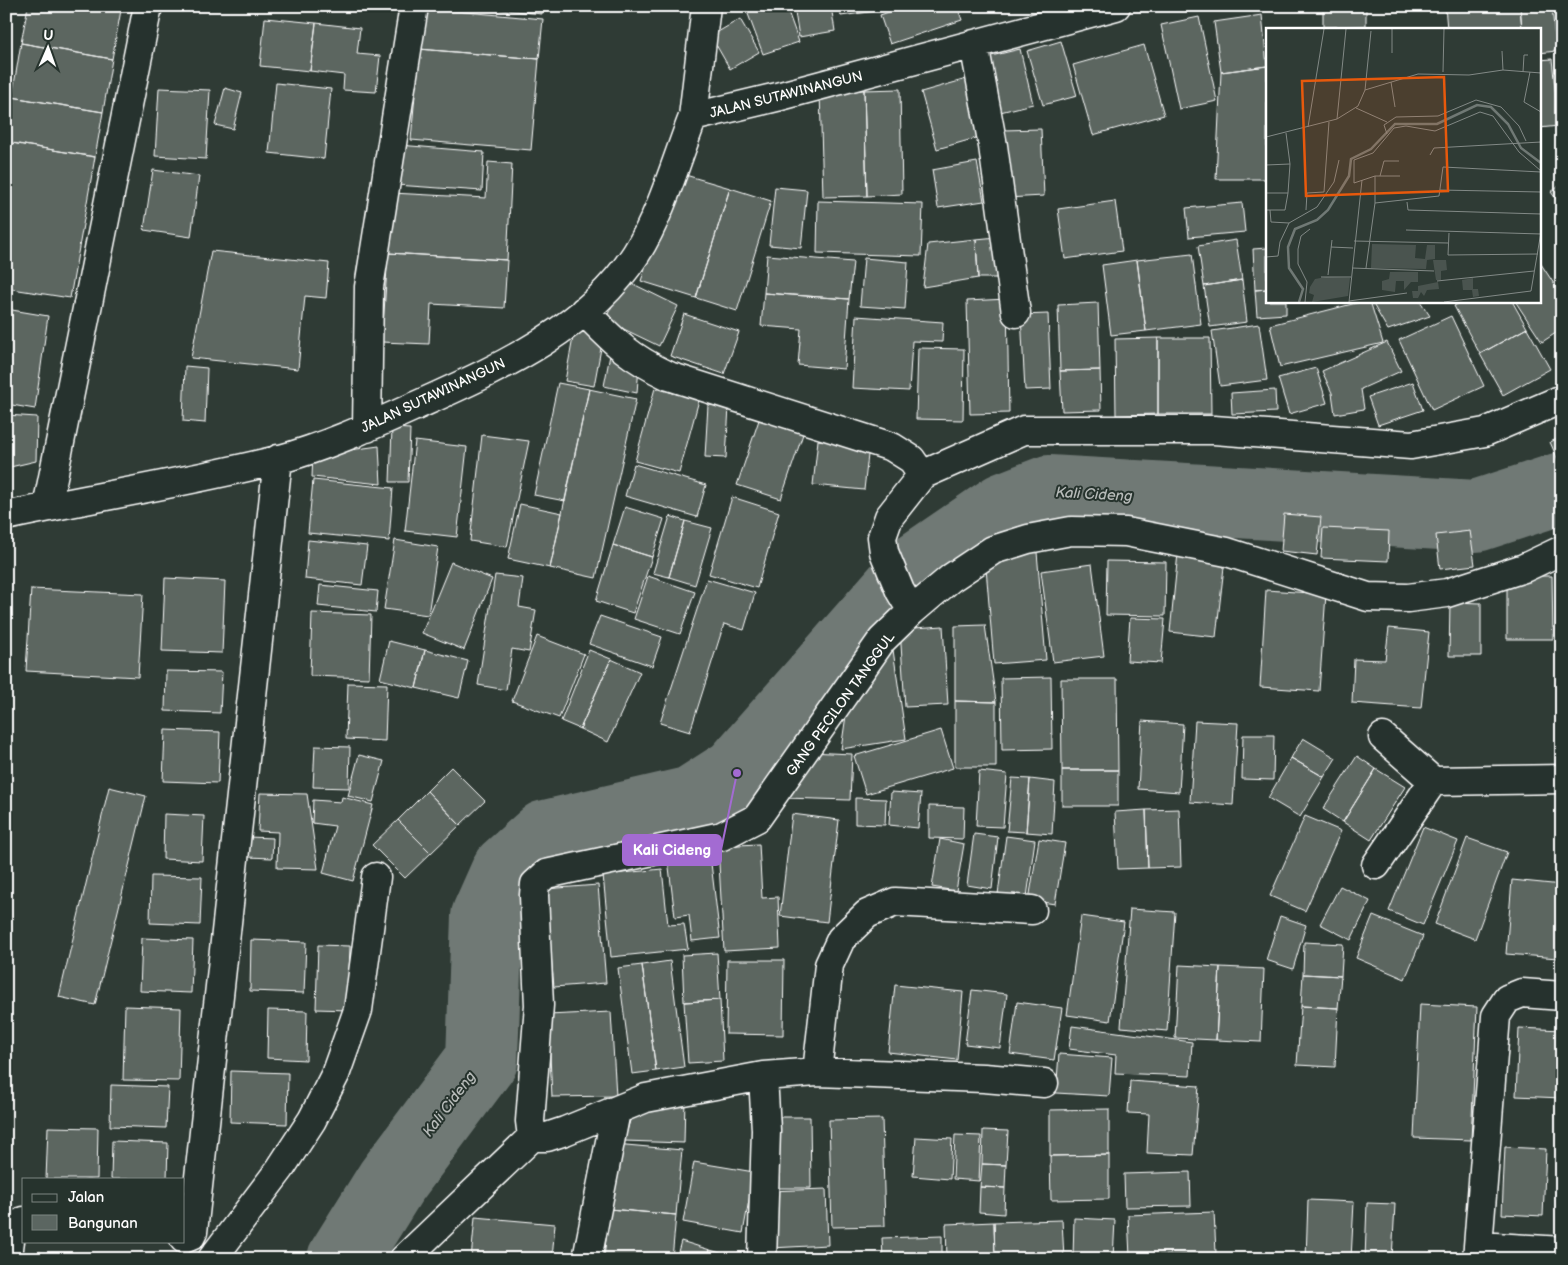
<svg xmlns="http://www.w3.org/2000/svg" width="1568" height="1265" viewBox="0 0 1568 1265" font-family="'Balsamiq Sans',sans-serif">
<rect width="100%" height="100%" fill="#2f3b35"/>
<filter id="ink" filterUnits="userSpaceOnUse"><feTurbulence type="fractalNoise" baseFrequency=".02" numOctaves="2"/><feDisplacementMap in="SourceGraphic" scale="10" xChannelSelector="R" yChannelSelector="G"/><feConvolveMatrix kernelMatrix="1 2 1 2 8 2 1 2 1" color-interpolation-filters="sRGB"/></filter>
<g filter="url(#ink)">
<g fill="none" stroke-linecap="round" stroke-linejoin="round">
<!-- river -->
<path stroke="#707975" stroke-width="72" d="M343 1259 391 1182 482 1060 487 916 507 871 546 836 692 802 737 773 916 569 1005 508 1049 491 1476 516 1562 488"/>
</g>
<!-- building -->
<path fill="#5b6661" stroke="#fff" d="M28 6H100L121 10 112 59 21 43Z
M468 6H542V14Z
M745 6H786L799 42 763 54Z
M794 6H831L835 31 799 37Z
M839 6H875L876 11 841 16Z
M906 6H957L962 20 890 44 880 15Z
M1323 6H1366V26L1323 27Z
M1445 6H1520L1522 29H1447Z
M1520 6H1552L1556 51 1539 53V29H1522Z
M422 8 543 19 539 59 419 49Z
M1262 15 1267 66 1221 72 1214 22Z
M1199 17 1217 101 1179 109 1161 25Z
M265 18 316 23 310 71 260 66Z
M740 19 759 52 730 69 711 36Z
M316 23 360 28 357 54 380 56 376 92 343 90 344 75 310 71Z
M1061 41 1077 96 1043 105 1027 51Z
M21 43 112 59 103 112 12 97Z
M1144 45 1164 115 1093 135 1073 65Z
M419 49 539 59 531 150 411 140Z
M1020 49 1033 104 996 113 983 58Z
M1552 59 1559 126 1539 128V60Z
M1267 66V179H1216L1221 72Z
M970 78 987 135 937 149 921 92Z
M276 83 331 89 324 159 269 153Z
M159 88 210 90 206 159 155 156Z
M225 88 242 93 233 129 215 125Z
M900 89 902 194 867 196 864 90Z
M864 90 867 196 823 197 820 91Z
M12 97 103 112 95 157 6 142Z
M1041 129 1044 196 1006 198 1003 130Z
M6 142 95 157 70 298 6 288Z
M399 145 484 152 482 191 396 185Z
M488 162 512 164 507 260 388 253 392 193 486 198Z
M977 162 984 201 938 208 932 170Z
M153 170 199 176 191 237 144 230Z
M675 172 730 188 696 298 641 281Z
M1562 184V207L1551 192Z
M775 187 807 190 801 248 769 245Z
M730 188 771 201 737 311 696 298Z
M818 201 923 204 921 256 817 253Z
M1115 201 1122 251 1065 259 1058 209Z
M1242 203 1245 232 1189 237 1186 208Z
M997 237 999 278H978L976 239Z
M976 239 978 278 923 287 928 244Z
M1236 240 1242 280 1204 286 1198 246Z
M1267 248V289L1255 290 1253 249Z
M211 251 329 263 326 298 305 296 298 369 191 358Z
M388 253 507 260 504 308 431 304 429 344 382 342Z
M1192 254 1201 324 1146 331 1137 260Z
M767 255 853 262 849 299 764 293Z
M864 258 908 262 905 309 860 306Z
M1137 260 1146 331 1111 335 1102 265Z
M1539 261 1562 296V329L1542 342 1515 301H1539Z
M625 280 678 306 659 346 605 320Z
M1242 280 1247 322 1210 327 1204 286Z
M1267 289V301H1286V314L1257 316 1255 290Z
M764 293 849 299 844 369 798 365 801 329 761 326Z
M1007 299 1009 413 970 414 967 301Z
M1364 301H1370L1383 343 1280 367 1270 325Z
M1371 301H1420L1430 316 1388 330Z
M1463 301H1512L1527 328 1480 354 1454 306Z
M1098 303 1100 370 1060 371 1058 305Z
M6 309 48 316 35 409 6 404Z
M684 314 739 332 724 374 670 356Z
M1048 314 1051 389 1025 390 1021 315Z
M856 316 943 322 942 342 912 341 909 391 852 388Z
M1451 316 1484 386 1432 410 1399 340Z
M1259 324 1267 380 1220 386 1212 331Z
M575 327 604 332 594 386 565 381Z
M1527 328 1550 369 1503 395 1480 354Z
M1158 338H1210L1211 414H1158Z
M1158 338V414L1116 415 1115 339Z
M1387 342 1401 371 1361 389 1364 409 1335 414 1332 393 1322 371Z
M918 348 964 349 963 420 916 419Z
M610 355 639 365 637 393 604 386Z
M185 366 207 368 205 423 183 421Z
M1316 368 1327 403 1289 414 1278 378Z
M1100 370 1101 410 1062 411 1060 371Z
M1413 382 1423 410 1378 425 1368 397Z
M558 383 589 389 565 501 534 495Z
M655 388 699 400 679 473 635 461Z
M589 389 636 399 596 578 550 568Z
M1275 390 1276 412 1232 414 1231 393Z
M708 405 729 406 726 458 705 457Z
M761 414 805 428 781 499 737 485Z
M6 415 37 417 36 461 6 468Z
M392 428 410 429 408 482H390Z
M482 435 529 441 507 547 470 541Z
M1562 437V469L1550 442Z
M818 440 869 446 864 490 813 485Z
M415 441 467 447 457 537 405 531Z
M379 446 381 484 312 477 313 455Z
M634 464 706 485 697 517 625 496Z
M313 480 393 488 389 541 308 533Z
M732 497 779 512 757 588 709 574Z
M520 504 562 513 550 568 508 559Z
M625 507 664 519 652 557 613 545Z
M1284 514 1321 517 1317 555 1281 551Z
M670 516 685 521 669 577 653 573Z
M685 521 712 528 695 585 669 577Z
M1323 528 1389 531 1388 561 1321 558Z
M1470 531 1475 565 1440 569 1436 535Z
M308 540 367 546 362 585 305 579Z
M395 540 438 547 428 615 384 609Z
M613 545 652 557 633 613 596 601Z
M1037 552 1046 660 994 664 985 556Z
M1178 553 1225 558 1216 637 1170 632Z
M1107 561 1166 562 1165 616 1106 615Z
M1560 561H1562V631H1558Z
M451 562 492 579 464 650 422 633Z
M1092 564 1104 656 1053 662 1041 571Z
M495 575 523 578 519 607 536 610 529 652 512 649 506 690 478 685Z
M648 576 695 592 680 634 634 619Z
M1507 576H1552L1553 639H1507Z
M165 578 225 581 222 653 162 651Z
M707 579 755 593 744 630 724 624 690 732 660 723Z
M320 585 378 591 376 612 318 606Z
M31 589 143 594 138 677 26 671Z
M1266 590 1326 594 1319 691 1260 687Z
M1450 602 1481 603V656H1449Z
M312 613 371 615 369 678 310 676Z
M600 616 662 637 652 666 589 644Z
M1130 618 1165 619 1161 663 1127 661Z
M985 625 996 702 955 701V626Z
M943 626 948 705 905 707 900 629Z
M1389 628 1429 632 1421 708 1352 703 1354 659 1385 660Z
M537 636 584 654 559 718 512 701Z
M389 641 425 650 416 688 380 679Z
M425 650 468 661 459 698 416 688Z
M589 650 611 659 580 729 561 721Z
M893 650 906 739 841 749 850 689Z
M611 659 640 672 608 742 580 729Z
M166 671 222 672 220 713 165 711Z
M1051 677 1052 749 1002 750 1001 678Z
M1061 679H1117L1118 770H1062Z
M348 683 387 684 385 741 346 739Z
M955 701 996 702V767H955Z
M1142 721 1183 724 1179 792 1138 789Z
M1195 721 1238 723 1233 805 1190 802Z
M165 730 220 732 218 783 163 781Z
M941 730 953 768 866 794 854 756Z
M1243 735H1274L1273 780 1242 779Z
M1303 738 1336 758 1324 777 1291 758Z
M315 746 350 747 349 788 313 787Z
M809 752 852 754 850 800 784 798Z
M359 755 384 761 373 802 348 796Z
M1357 756 1376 769 1343 822 1323 809Z
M1291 758 1324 777 1300 817 1268 798Z
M451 767 485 801 460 825 427 791Z
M1376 769 1405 787 1371 840 1343 822Z
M1062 770H1118V806H1062Z
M979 771 1007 774 1003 827 976 826Z
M1012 778 1030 779 1026 832 1007 831Z
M1030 779 1055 782 1052 834 1026 832Z
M109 787 146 796 95 1005 59 997Z
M427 791 460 825 431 853 398 820Z
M891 792 921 794 918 828 889 825Z
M260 793 307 794 318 869 277 868 278 832 258 831Z
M342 797 373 805 353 881 323 873 335 826 312 823 313 800 341 802Z
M855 798 886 799 885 825 855 824Z
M929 806 964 807 963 839 929 838Z
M1179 809 1181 867 1148 868 1146 810Z
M1146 810 1148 868 1118 869 1115 812Z
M164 814 204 816 202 861 163 859Z
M792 814 839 820 827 922 780 916Z
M1305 816 1341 831 1305 911 1270 896Z
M398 820 431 853 405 878 372 845Z
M1423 827 1458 841 1423 925 1389 911Z
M974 834 998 837 992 889 967 885Z
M1006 836 1035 840 1027 897 998 894Z
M248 837 273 838 272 858 248 857Z
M1467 838 1507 852 1475 939 1435 924Z
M940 839 964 844 956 891 932 887Z
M1039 839 1065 843 1055 904 1029 900Z
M759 844 762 898 778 897 780 948 724 951 718 846Z
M710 855 720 938 692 941 689 915 675 917 668 859Z
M662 869 668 925 684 924 688 949 611 957 603 875Z
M151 876 202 877 200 925 150 923Z
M1512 880 1562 885V925L1558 958 1506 954Z
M598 885 606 983 554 987 545 889Z
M1340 886 1370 901 1351 940 1320 924Z
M1130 909 1175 912 1167 1031 1121 1027Z
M1081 916 1124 922 1110 1021 1067 1015Z
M1280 916 1306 925 1293 969 1266 960Z
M1373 916 1423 936 1405 979 1356 958Z
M142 938 193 940 191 993 140 991Z
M251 940 306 942 304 993 250 991Z
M1304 942 1343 944 1341 976 1303 974Z
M318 945 350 946 348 1010 316 1009Z
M717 953 720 1000 684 1002 682 955Z
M727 960H784L783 1035 726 1034Z
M670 961 684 1067 656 1071 642 965Z
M642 965 656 1071 632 1074 618 968Z
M1179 965 1220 967 1216 1040 1175 1038Z
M1220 967 1264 969 1261 1042 1216 1040Z
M1303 974 1341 976 1338 1008 1301 1006Z
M895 985 963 992 957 1060 888 1052Z
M972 990 1007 994 1000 1048 965 1044Z
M720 1000 723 1061 688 1063 684 1002Z
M1017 1002 1062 1008 1054 1060 1010 1054Z
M1420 1004 1477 1007 1471 1140 1414 1138Z
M125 1006 181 1008 179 1081 123 1080Z
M1301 1006 1338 1008 1335 1067 1297 1065Z
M268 1010 307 1011 306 1060 267 1058Z
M611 1012 616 1096 552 1097 548 1015Z
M1072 1026 1192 1042 1190 1076 1115 1073 1116 1055 1069 1049Z
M1519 1028 1562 1030V1098L1516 1096Z
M1059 1054 1112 1058 1109 1096 1056 1093Z
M231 1071 288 1073 287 1124 230 1122Z
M1130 1081 1199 1086 1193 1155 1147 1153 1149 1114 1128 1113Z
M111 1085 168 1087 166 1128 110 1126Z
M685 1098 684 1143 624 1141 634 1107Z
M1109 1109V1155L1050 1156V1110Z
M775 1117H810L811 1188H776Z
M882 1119 885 1226 832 1227 829 1120Z
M48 1127 98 1128 97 1179H46Z
M983 1130 1008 1131 1006 1165 982 1164Z
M955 1135 981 1136 979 1181 953 1179Z
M916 1137 952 1139 950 1179 913 1176Z
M112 1141 168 1143 167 1179H111Z
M615 1144 682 1150 676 1215 609 1209Z
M1505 1147 1546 1149 1543 1216 1502 1214Z
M1109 1155V1199L1051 1200 1050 1156Z
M694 1162 754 1172 743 1233 683 1222Z
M982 1164 1006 1165 1005 1188 980 1187Z
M1190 1172 1191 1206 1125 1207 1124 1174Z
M980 1187 1005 1188 1004 1214 979 1212Z
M826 1189 828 1245 771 1248 768 1191Z
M1308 1200 1354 1202 1351 1259H1306Z
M1367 1203 1395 1204 1392 1259H1365Z
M609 1209 676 1215 672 1259H604Z
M1214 1212 1216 1253 1130 1257 1128 1215Z
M475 1217 555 1224 552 1259H471Z
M1074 1218 1115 1220 1113 1259H1073Z
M1062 1220 1064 1259H995L994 1222Z
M994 1222 995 1259H947L946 1224Z
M942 1236V1259H883L882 1238Z
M681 1241 710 1250 707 1259H676Z
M710 1250 741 1259H707Z
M38 1252 111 1258V1259H38Z
M821 1252V1259H774V1257Z"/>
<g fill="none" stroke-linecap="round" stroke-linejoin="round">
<!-- minor casing -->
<g stroke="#fff" stroke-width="31">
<path id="minor" d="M974 44 993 146 1016 313
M693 117 706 6
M584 311C614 342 629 357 669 376L892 447 911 459 922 475
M367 428 369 287 414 6
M47 507 148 6
M6 516C95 497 189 482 277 460 322 448 369 427 411 408 492 371 586 332 636 254 661 215 676 161 693 117L777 97 1116 6
M912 611 900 591 884 552 882 537 889 517 922 475 1024 430H1214L1411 445 1485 432 1562 399
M1383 737 1433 781
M1376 865 1433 781 1562 779
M817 1072 829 965 841 939 867 914 895 902 1032 910
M532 1137 530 1121 539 1005 534 895 535 884 546 874 722 836 757 818 882 640 912 611 951 578 993 550 1028 539 1071 531 1126 532 1227 552 1368 597 1408 598 1447 593 1524 568 1562 550
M184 1239 191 1236 193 1232 278 459
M1479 1246 1562 1251
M8 1259C10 1244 8 1228 24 1221
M212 1259 280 1169 312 1120 335 1075 358 1010 376 877
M404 1259 532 1137H547L565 1131 646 1098 763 1076 817 1072 984 1078 1044 1083
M587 1259 616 1111
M762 1259 766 1130 763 1076
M1477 1259 1496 1016 1507 999 1522 993 1562 996"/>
</g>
<!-- minor -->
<use href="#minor" stroke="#26332d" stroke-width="28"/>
</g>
</g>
<g text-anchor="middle" stroke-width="4" stroke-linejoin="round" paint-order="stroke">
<!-- street labels -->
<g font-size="14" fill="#fff" stroke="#26332d">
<text transform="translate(786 94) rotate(-14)" y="5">JALAN SUTAWINANGUN</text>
<text transform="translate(433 395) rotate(-25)" y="5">JALAN SUTAWINANGUN</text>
<text transform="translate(840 704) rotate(-54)" y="5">GANG PECILON TANGGUL</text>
</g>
<!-- water labels -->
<g font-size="15" font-style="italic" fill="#b8bcba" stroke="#26332d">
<text transform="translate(1094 494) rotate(3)" y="5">Kali Cideng</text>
<text transform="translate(449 1104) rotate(-53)" y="5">Kali Cideng</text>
</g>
</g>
<!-- overview -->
<g transform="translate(1266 28)">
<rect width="275" height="275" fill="#2f3b35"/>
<path d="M106 216 150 217 149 230 159 231 161 217H169V231L161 232 160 241 105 240ZM167 232H180L181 242 175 243V252H170ZM124 244H152V254H145L138 262V253H130L129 264 116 262V253L123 251ZM60 249 84 250 82 268 46 274 48 267 43 265 44 259 49 251ZM207 250V261H212L213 268 207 269 206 262H197L196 252ZM172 254 173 261 161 262 158 268 155 264 152 270H147L146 263H152V258Z" fill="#4a544f"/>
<path fill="none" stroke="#707975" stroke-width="2.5" d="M33 274 37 261 23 240 22 219 29 201 51 192 62 182 83 148 85 131 105 121 129 96H171L211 77 225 79 242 96 255 120 275 135"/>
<path fill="none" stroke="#828986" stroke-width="1" d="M126 1V25M236 23 237 42M177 44 178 1M257 44 258 27H262M264 44 258 74 275 84M125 54 129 79M99 62 105 3M90 80 121 94M71 91 80 1M42 99 58 1M121 106 118 97 130 89 172 88 210 72 235 79 253 98 260 113M0 109 71 91 92 78 99 62 152 46 203 47 237 42 275 45M164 127 168 120 275 114M0 137 24 136M114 148 118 133H133M134 148H109L88 155V132L107 125 128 100 140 98 169 103 214 84 227 88 253 124 275 143M174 162 275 164M0 165H22L24 136 20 105M141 174 142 182 275 186M109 175 173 168 177 139 275 144M0 182H19L22 165M4 182 5 194 23 195M40 182 41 165 58 164 63 94M140 202 275 206M183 205 182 227 272 226M88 213 182 215M65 219 87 220M0 229 12 228 14 214 23 195 51 179 68 154 73 132M86 240 168 243M100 240 109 175V148M62 247 66 212M55 249H85M171 253 268 243M83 273 141 265M39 274 41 254 32 236V221L35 208 44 201M83 274 96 152M178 274 265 263 275 204"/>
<path fill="#e8590c" fill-opacity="0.15" stroke="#e8590c" stroke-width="2.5" d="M178 49 182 163 40 168 36 53Z"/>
<rect width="275" height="275" fill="none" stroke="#fff" stroke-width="2.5"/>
</g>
<!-- callouts -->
<path fill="none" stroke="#a36bd2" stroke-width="2" d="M737 773L721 850"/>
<circle fill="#a36bd2" stroke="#26332d" stroke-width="2" cx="737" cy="773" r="5"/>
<rect fill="#a36bd2" stroke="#a36bd2" stroke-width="2" x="623" y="835" width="98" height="30" rx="5"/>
<g font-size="15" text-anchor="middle" font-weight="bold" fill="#fff">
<text x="672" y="855">Kali Cideng</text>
</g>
<!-- margin -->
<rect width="1568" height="1265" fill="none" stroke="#26332d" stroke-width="25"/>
<rect x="12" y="12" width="1543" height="1240" fill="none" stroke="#fff" stroke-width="2" filter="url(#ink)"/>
<!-- legend -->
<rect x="22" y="1178" width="162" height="65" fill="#26332d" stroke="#7d8581"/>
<rect x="32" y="1194" width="25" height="8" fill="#26332d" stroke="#7d8581"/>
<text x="68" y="1202" font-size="15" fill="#ffffff">Jalan</text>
<rect x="32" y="1215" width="25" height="15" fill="#5b6661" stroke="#7d8581"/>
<text x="68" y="1228" font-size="15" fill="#ffffff">Bangunan</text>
<!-- north arrow -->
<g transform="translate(48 48) rotate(2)" stroke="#26332d" stroke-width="4" paint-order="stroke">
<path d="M0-4L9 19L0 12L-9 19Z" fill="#ffffff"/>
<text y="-8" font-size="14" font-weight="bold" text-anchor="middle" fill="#ffffff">U</text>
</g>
</svg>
